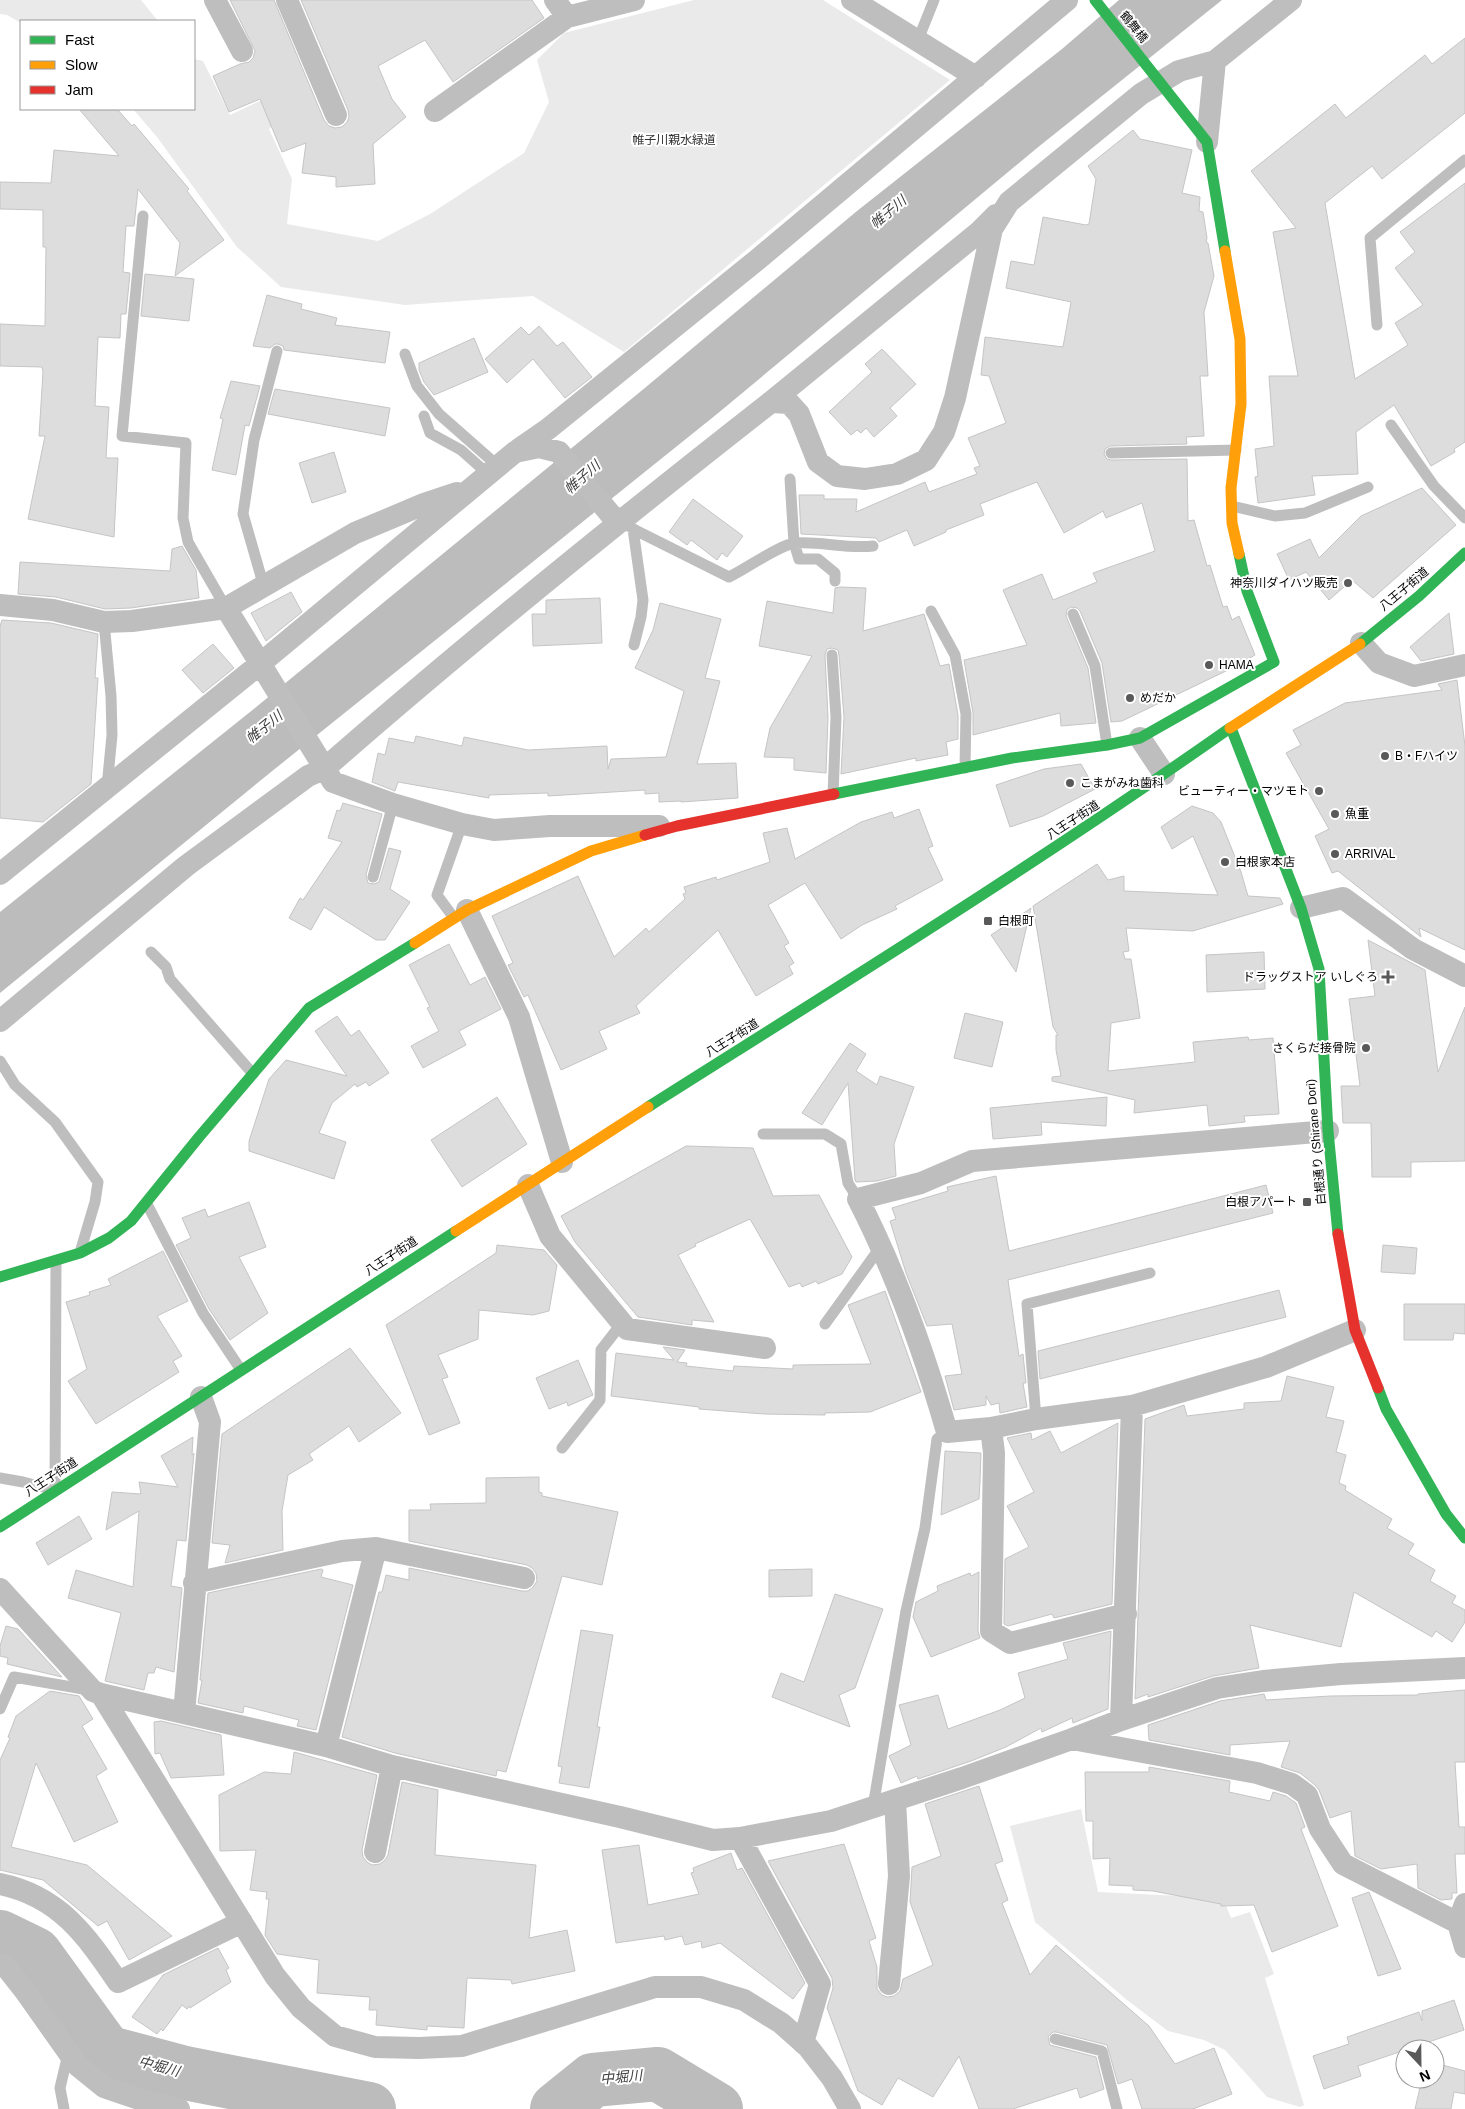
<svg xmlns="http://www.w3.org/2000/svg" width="1465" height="2109" viewBox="0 0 1465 2109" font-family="Arial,'Noto Sans JP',sans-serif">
<rect width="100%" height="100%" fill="#fff"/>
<!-- green -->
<path fill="#eaeaea" d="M0 0H141L158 21H21V23L7 15 0 14Z
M694 0H823L950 80 624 352 533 296 405 305 281 287 237 247 157 137 133 109H194V59L203 61 230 115 266 98 277 123 269 129 292 179 287 224 378 241 430 214 524 153 549 102 537 60 564 33Z
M1081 1809 1098 1892 1223 1898 1231 1918 1250 1912 1274 1974 1265 1978 1304 2105 1300 2107 1267 2097 1225 2050 1204 2040 1168 2031 1127 2000 1035 1922 1010 1826Z"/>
<!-- water -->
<path fill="#bcbcbc" d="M1119 0H1222L1037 148 717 414 271 772 0 993V912L255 708 646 387 857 211 1062 49Z"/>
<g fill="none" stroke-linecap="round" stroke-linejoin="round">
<!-- river -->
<path stroke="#bcbcbc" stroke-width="54" d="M0 1937 35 1954 106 2052 185 2073 369 2109
M557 2109 593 2080 658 2074 716 2109"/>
</g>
<!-- building -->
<path fill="#ddd" stroke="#c5c5c5" d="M230 0H274L324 120 329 126 335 128 342 127 347 122 349 117 348 110 301 0H532L544 18 453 82 425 40 378 66 392 99 406 117 373 144 375 184 336 187V177L302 173 306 143 282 152 260 99 229 112 213 76 240 64 249 62 253 58 255 51Z
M1465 38V113L1382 179 1372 166 1325 203 1355 379 1408 345 1395 323 1423 305 1395 268 1415 252 1400 232 1465 183V442L1454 449 1455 452 1431 466 1394 405 1356 432 1358 474 1312 476 1315 495 1258 503 1255 477 1258 476 1255 449 1274 446 1269 376H1298L1273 232 1296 228 1251 171 1335 104 1346 118 1425 55 1432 64Z
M79 109H117L132 126 134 124 189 189 187 191 224 240 175 276 180 243 138 189 134 226H126L123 272 130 273 126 314H121L120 338 98 337 95 406 109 407 106 458H118L114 537 28 519 45 436H39L43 372 42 367 0 366V324L45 326 46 247H43V210L0 209V182L51 183 54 150 119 156Z
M1133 130 1140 139 1192 150 1182 193 1200 197 1199 211 1203 212 1207 238 1206 242 1208 243 1214 276 1204 312 1208 376H1200L1204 436 1186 437 1187 444 1110 446 1105 449 1104 454 1107 459 1111 460 1187 459 1188 521 1194 520 1207 566 1210 565 1223 607 1227 606 1232 620 1239 616 1255 655 1228 670 1122 721 1111 722 1102 663 1080 611 1077 608 1071 607 1067 610 1066 616 1088 668 1096 723 1061 726 1060 713 973 735V713L964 660 1027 645 1003 590 1042 574 1053 600 1097 582 1093 573 1155 551 1142 503 1106 518 1103 511 1064 533 1037 482 980 504 984 515 946 530V532L914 546 907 530 879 542 876 538 801 534 799 495H824V499H857L856 512 925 482 929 492 977 474 974 468 980 466 968 438 1006 423 989 376 981 375 985 337 1063 347 1071 302 1006 288 1011 261 1034 265 1043 217 1086 225 1089 224 1096 179 1088 166Z
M145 274 194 279 189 321 141 316Z
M267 295 302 304 301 309 337 318 335 325 390 332 385 363 284 350 283 346 278 344H275L270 348 253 346Z
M539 326 557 346 563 342 592 377 565 398 533 359 507 383 485 359 521 327 529 335Z
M474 338 488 372 434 395 424 382 419 370V363Z
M882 349 916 384 890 408 897 416 874 437 866 428 861 433 857 430 851 435 829 412 872 372 865 364Z
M231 381 260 386 249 426 245 425 236 475 212 470 223 419 220 418Z
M275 389 390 408 385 436 268 414Z
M334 452 346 492 312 503 299 463Z
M1422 488 1456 525 1373 598 1352 580 1329 600 1306 572 1289 580 1277 554 1310 539 1319 558 1361 516Z
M693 499 743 536 727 557 722 553 717 560 691 540 687 545 669 532Z
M182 546 196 570 199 598 131 608 105 609 56 597 18 594 20 562 170 571 172 549Z
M840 587 866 588 863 631 924 614 940 666 949 664 958 715V739L946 742 948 755 916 761V758L841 774 844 717 839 655 838 650 832 648 827 649 825 655 828 717 826 773 794 770V758L764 757 770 728 812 656 759 646 767 601 833 613 835 588Z
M291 592 302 612 266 641 251 613Z
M600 598 602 643 533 646 532 614H546V600Z
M660 603 721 619 705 678 720 681 697 764 736 763 738 798 681 802V801L659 802V793L645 794V790L548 796V793L489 795V798L398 782 395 791 372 782 378 753 385 755 389 738 414 743 416 736 462 746 464 737 528 750 607 746 608 769 611 759 666 757 684 691 635 668 653 630Z
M1449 613 1454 654 1421 661 1410 647Z
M2 620 51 623 98 634 95 678H98L91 784 43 822 0 818V626Z
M213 644 234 668 203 693 182 670Z
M1457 680 1465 746V950L1419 928 1421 937 1338 871 1332 873 1315 836 1329 829 1286 753 1301 745 1293 730 1345 703 1442 690 1438 684Z
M1081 764 1095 789 1043 816 1010 827 996 785 1044 769Z
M343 803 382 814 366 875 368 883 374 884 379 882 389 848 401 851 390 889 410 902 385 940H376L324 907 311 930 289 918 300 898 303 900 342 842 328 838 337 810 340 811Z
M1192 806 1213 813 1221 822 1241 872 1248 896 1280 898 1283 904 1193 931 1126 928 1129 951 1123 952 1125 959H1131L1140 1018 1111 1023 1108 1071 1195 1062 1193 1042 1248 1037 1249 1040 1273 1038 1279 1114 1244 1116 1245 1122 1209 1126 1207 1105 1134 1113 1135 1100 1052 1081V1077L1061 1076 1056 1050V1035H1058L1053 1027 1033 906 1097 864 1108 880 1124 876V891L1218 895 1193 836 1172 849 1161 827Z
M919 809 933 846 928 848 943 880 895 906 897 909 862 925 841 939 805 883 768 905 789 943 784 946 794 963 789 966 793 974 756 996 718 930 636 1006 640 1013 599 1031 607 1049 561 1070 528 995 524 997 508 965 513 963 492 916 578 876 614 957 646 928 649 932 685 899 683 894 686 893 684 887 716 877 717 880 770 862 763 833 787 828 795 859 861 822 892 812 894 818Z
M1031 908 1016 972 991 935Z
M1368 940 1425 970 1438 1072 1465 1007V1161L1411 1162V1177H1372L1371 1123H1343L1341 1086H1360L1349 999 1375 996Z
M449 944 470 985 485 977 501 1009 459 1031 466 1045 423 1068 411 1046 439 1031 427 1008 430 1007 409 965Z
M1264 952 1265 989 1207 992 1206 955Z
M965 1013 1003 1022 992 1067 954 1058Z
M337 1016 351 1036 359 1030 389 1073 369 1086 366 1082 357 1087 355 1084 332 1103 319 1133 346 1142 334 1179 249 1151V1141L269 1079 286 1060 347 1076 315 1031Z
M850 1043 866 1054 856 1071 877 1085 880 1076 914 1087 894 1144 896 1176 877 1181 856 1182 855 1180 848 1083 822 1125 802 1113Z
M497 1097 527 1144 462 1187 431 1140Z
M1107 1097 1106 1126 1041 1122 1042 1135 993 1139 990 1108Z
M686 1146 753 1148 773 1196 819 1195 852 1257 842 1274 818 1284 816 1281 802 1287 800 1283 789 1287 750 1219 695 1244 696 1246 678 1255 714 1322 692 1320V1325L638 1317 575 1242 561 1216Z
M996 1176 1009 1251 1266 1185 1273 1213 1008 1280 1019 1356 1023 1354 1026 1383H1023L1027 1407 1000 1413 999 1403 991 1405 986 1396V1405L954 1410 945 1376 962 1374 952 1324 927 1326 906 1273 890 1221 896 1219 892 1208 948 1191 947 1187Z
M249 1202 266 1247 239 1257 268 1313 230 1340 209 1309 176 1245 191 1238 182 1218 205 1209 208 1217Z
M497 1245 544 1250 557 1265 549 1311 533 1315 479 1310 478 1339 438 1355 448 1377 442 1379 460 1423 429 1435 386 1325 496 1253Z
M1383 1245 1417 1248 1415 1274 1381 1272Z
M163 1251 188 1301 157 1316 182 1356 173 1361 179 1372 96 1424 68 1381 87 1369 66 1302 90 1295 89 1292 111 1285 108 1279Z
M1279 1290 1286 1317 1040 1379 1038 1351Z
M885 1291 921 1392 870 1412 825 1413V1415L764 1414 699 1409V1407L611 1396 616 1353 674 1360 663 1347 685 1350 677 1362 687 1363 686 1366 733 1371 734 1366 793 1369V1365L871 1364 848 1305Z
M1404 1304H1465V1334L1454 1333 1453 1340H1404Z
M350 1348 401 1413 359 1442 349 1426 309 1454 313 1460 288 1475 282 1511 283 1550 225 1563 230 1545 212 1543 222 1434Z
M578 1360 593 1395 568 1406 567 1402 549 1409 536 1378Z
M1287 1376 1334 1387 1326 1417 1344 1421 1336 1452 1346 1455 1339 1483 1346 1486 1345 1490 1392 1519 1387 1528 1414 1544 1408 1554 1435 1570 1430 1581 1456 1596 1452 1603 1465 1610V1622L1452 1642 1436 1631 1432 1637 1354 1592 1341 1647 1250 1625 1259 1668 1213 1676 1148 1697V1694L1135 1699 1145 1419 1184 1405 1187 1416 1244 1409V1403L1281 1401Z
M1118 1423 1112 1604 1054 1618 1052 1614 1008 1626 1004 1624 1005 1559 1029 1547 1007 1506 1034 1492 1007 1438 1031 1433 1032 1440 1050 1431 1061 1453Z
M193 1437 192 1455 194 1453 186 1541 177 1540 171 1586 182 1588 174 1672 156 1667 154 1673H148L144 1690 105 1681 121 1613 68 1598 76 1570 133 1587 139 1511 106 1530 112 1492 141 1494 139 1482 178 1487 161 1456Z
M945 1451 981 1453 980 1481 979 1499 941 1515Z
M539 1477V1492L542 1493V1496L618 1512 602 1585 562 1576 506 1772 497 1770 496 1776 395 1753 342 1737 379 1592H382L386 1575 409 1580V1568L522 1591H528L533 1587 537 1581 536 1573 532 1568 527 1565 409 1541V1510H431L430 1504 486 1503V1478Z
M79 1516 92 1539 48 1565 36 1543Z
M321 1569 323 1570 321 1577 353 1585 316 1730 297 1726 299 1720 244 1706 243 1713 198 1703 202 1680H200L208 1593Z
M812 1569V1596L769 1597V1570Z
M979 1572 978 1631 980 1638 931 1657 913 1617 916 1602 938 1591 937 1586 970 1573 971 1576Z
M835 1594 883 1609 855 1688 839 1695 850 1727 772 1697 781 1673 804 1682Z
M6 1626 18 1629 62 1677 7 1664 8 1658 0 1656V1646Z
M581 1630 613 1635 597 1727H600L589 1788 559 1783 562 1767 558 1766Z
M1111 1631 1108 1709 1073 1723 1072 1718 1042 1732 1041 1728 1006 1747 971 1761 918 1779 917 1776 901 1783 889 1756 911 1745 899 1705 938 1695 948 1729 1000 1710 1025 1698 1018 1673 1068 1659 1063 1643Z
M1465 1690V1762H1455L1459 1827H1465V1854H1455L1457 1893H1452V1899L1441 1900 1418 1888 1417 1864 1381 1869 1355 1856 1351 1811 1330 1818 1319 1790 1315 1785 1300 1773 1281 1767 1290 1741 1230 1745V1755L1149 1740 1148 1725 1220 1701 1264 1694 1266 1700 1330 1696 1418 1695V1694Z
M50 1691 79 1696 93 1719 82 1726 107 1769 96 1776 118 1822 74 1842 36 1763 11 1847 87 1865 172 1936 129 1960 107 1921 98 1926 43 1880 0 1870V1760L10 1738 8 1737 16 1716Z
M161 1721 221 1735 224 1775 171 1778 160 1753 155 1754 154 1722Z
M294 1752 377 1775 362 1850 363 1857 367 1862 372 1865 380 1864 385 1860 388 1855 402 1782 438 1790 435 1855 536 1865 529 1938 567 1930 575 1971 512 1984 511 1980 467 1978 464 2028 427 2026V2030L376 2025 377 2010H369L370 1997 317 1993 319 1960 277 1954 265 1935 269 1899H266L267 1892 250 1890 256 1850 220 1851 219 1795 264 1772 291 1774Z
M1149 1767 1230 1781 1229 1792 1270 1801 1273 1792 1286 1796 1296 1803 1305 1827 1301 1829 1338 1926 1272 1952 1254 1905 1221 1906V1904L1153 1891 1133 1890V1886L1109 1885 1110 1858 1093 1859V1821H1086L1085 1772H1149Z
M979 1786 1003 1861 995 1864 1008 1900 1002 1903 1030 1975 1056 1945 1149 2026 1175 2064 1214 2048 1232 2094 1193 2109H1142L1132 2079 1118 2084 1107 2045 1056 2032H1053L1048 2037 1050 2045 1096 2057 1104 2089 1080 2098 1077 2088 1013 2109H979L959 2056 933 2097 898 2078 882 2105 858 2091 827 2008 833 1988 832 1978 768 1861 844 1844 876 1938 869 1941 877 1967V1989L882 1995 887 1997 894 1996 900 1991 903 1979 933 1965 910 1902 912 1867 941 1856 925 1804Z
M639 1845 648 1905 699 1894 691 1873 694 1872 693 1868 731 1853 737 1870 742 1868 805 1983 793 1999 720 1943 702 1948 701 1941 685 1945 682 1936 665 1940 664 1936 616 1943 602 1850Z
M1369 1892 1401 1969 1378 1976 1352 1898Z
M218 1948 229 1968 226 1970 231 1982 190 2008 189 2006 187 2009 182 2005 163 2031 161 2029 157 2034 132 2017 163 1975Z
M1454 2000 1464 2030 1358 2066 1361 2076 1324 2089 1313 2056 1349 2044 1347 2037 1419 2012 1422 2021V2011Z
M1435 2063 1465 2071V2094L1454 2092 1451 2109H1415L1422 2079H1435Z"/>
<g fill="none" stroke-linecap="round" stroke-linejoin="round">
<!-- lane -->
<path stroke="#bebebe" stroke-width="11" d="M918 40 934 0
M143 216 122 436 186 443 183 518 188 542 226 608
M1377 325 1370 238 1465 160
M405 354 417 386 439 414 498 466
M424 416 430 433 461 450 488 474
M1391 425 1434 486 1465 518
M1111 453 1236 450
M790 479 794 543 799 559H818L835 573V581
M1232 506 1275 516 1305 513 1368 487
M620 521 637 531 729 577C746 569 779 545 795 543 821 541 846 549 873 546
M633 529 643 600 641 617 634 645
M264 587 243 514 254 440 277 351
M931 611 955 655 966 714 965 768
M1073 614 1095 666 1107 745
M104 622 111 696 112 735 107 787
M832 655 836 717 833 795
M373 877 393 804
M454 918 437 895 462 824
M151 952 166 967 170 979 253 1074
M0 1061 15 1085 55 1122 98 1182 95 1202 81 1249
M763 1134H825L841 1144 848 1183 858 1199
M147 1204 203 1313 241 1370
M825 1324 882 1245
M1036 1419 1027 1304 1150 1273
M562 1448 600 1400 601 1350 622 1323
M0 1478 23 1482 55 1490 56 1261
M0 1709 14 1677 89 1690
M873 1807 906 1611 925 1528 937 1439 947 1432
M1055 2039 1102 2051 1117 2109
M64 2109 60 2088 68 2054"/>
<!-- street -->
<path stroke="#bebebe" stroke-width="22" d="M215 0 242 51
M287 0 336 115
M555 0 567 17 634 0
M852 0 976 77
M435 111 567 17
M1207 142 1215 61 1291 0
M771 402 979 232 996 215
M519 449 548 429 757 260 1067 0
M0 605 53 610 104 622 132 621 226 608 333 782 393 804 462 824 494 830 550 826H659
M226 608 355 533 424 504 457 493
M1361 643 1379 663 1414 676 1465 665
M1140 738 1164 774
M0 874 261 663 515 452 539 447 559 452 611 515 620 521
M1301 908 1343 898 1413 949 1465 976
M467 910 519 1017 562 1162
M0 1021 186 866 308 776 324 769C469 642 619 521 771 402L789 403 799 414 818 462 837 476 865 479 897 474 926 460 944 432 955 398 992 229 1009 202 1141 94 1179 71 1215 61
M1328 1131 972 1161 921 1183 858 1199C896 1273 924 1352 947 1432L991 1428 1036 1419 1132 1406 1266 1367 1355 1330
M528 1185 550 1236 627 1329 765 1348
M991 1428 994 1453 991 1631 1010 1643 1126 1614
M194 1583 342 1551 376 1548 524 1578
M0 1589 93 1691 101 1694 275 1976 301 2008 335 2036 375 2047 419 2048 462 2046 655 1987H701L744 2000 781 2023 808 2047 832 2078 850 2109
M101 1694 326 1746 392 1766 620 1817 713 1840 740 1838 831 1821 962 1778 1072 1739 1121 1720 1217 1688 1263 1681 1341 1674 1465 1668
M184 1713 210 1422 201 1397
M1121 1720 1132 1406
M1072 1739 1257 1773 1292 1784 1307 1795 1320 1829 1343 1864 1458 1923 1465 1947
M326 1746 376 1548
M740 1838 820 1984 803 2043
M375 1852 392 1766
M0 1884C59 1896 86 1935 118 1982L242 1922
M1458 1923 1465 1904
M0 1964 7 1968 25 1991 78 2066 104 2087 145 2101 179 2109
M889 1984 899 1876 895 1800"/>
<!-- fast -->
<path stroke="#30b455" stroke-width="11" d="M1095 0 1207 142 1225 251
M1360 644 1419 596 1465 553
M1231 728 1301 908 1319 969 1328 1131 1338 1234
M834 794 1012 758 1107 745 1140 738 1274 662 1247 591 1239 554
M648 1107C844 983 1041 861 1230 728
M0 1277 80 1253 109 1238 131 1221 199 1137 309 1008 415 943
M1378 1388 1386 1409 1446 1514 1465 1538
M0 1527 456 1231"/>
<!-- slow -->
<path stroke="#ff9f0a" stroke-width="11" d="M1225 251 1240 339 1241 404 1231 488 1232 523 1239 554
M1230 728 1360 644
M415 943 467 910 591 851 645 835
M456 1231 648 1107"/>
<!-- jam -->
<path stroke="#e5322d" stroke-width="11" d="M645 835 677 826 834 794
M1338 1234 1355 1330 1378 1388"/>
</g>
<!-- markers -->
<g fill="#595959" stroke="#fff" stroke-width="2">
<circle cx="1348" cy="583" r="5"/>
<circle cx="1209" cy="665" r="5"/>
<circle cx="1130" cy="698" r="5"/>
<circle cx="1385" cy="756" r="5"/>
<circle cx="1070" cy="783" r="5"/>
<circle cx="1319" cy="791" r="5"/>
<circle cx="1335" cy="814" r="5"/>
<circle cx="1335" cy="854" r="5"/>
<circle cx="1225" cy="862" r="5"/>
<rect x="983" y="916" width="10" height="10" rx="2.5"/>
<path d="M1385.5 969.5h5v5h5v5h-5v5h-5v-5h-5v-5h5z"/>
<circle cx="1366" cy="1048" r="5"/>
<rect x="1302" y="1197" width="10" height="10" rx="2.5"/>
</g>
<g text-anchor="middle" stroke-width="4" stroke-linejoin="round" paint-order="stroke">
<!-- street labels -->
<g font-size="12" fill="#000" stroke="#fff">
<text transform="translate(1134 27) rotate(51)" y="4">鶴舞橋</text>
<text transform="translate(1404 589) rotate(-40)" y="4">八王子街道</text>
<text transform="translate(1073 820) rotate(-33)" y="4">八王子街道</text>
<text transform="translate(732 1038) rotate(-32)" y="4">八王子街道</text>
<text transform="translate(1316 1142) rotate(-95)" y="4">白根通り (Shirane Dori)</text>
<text transform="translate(391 1256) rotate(-33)" y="4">八王子街道</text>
<text transform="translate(51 1477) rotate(-33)" y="4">八王子街道</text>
</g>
<!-- park labels -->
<g font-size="12" fill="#303030" stroke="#fff">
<text x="674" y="144">帷子川親水緑道</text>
</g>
<!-- poi labels -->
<g font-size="12" fill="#000" stroke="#fff" text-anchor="start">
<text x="1338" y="587" text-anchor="end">神奈川ダイハツ販売</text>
<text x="1219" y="669">HAMA</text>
<text x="1140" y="702">めだか</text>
<text x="1395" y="760">B・Fハイツ</text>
<text x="1080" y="787">こまがみね歯科</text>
<text x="1309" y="795" text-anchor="end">ビューティー・マツモト</text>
<text x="1345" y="818">魚重</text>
<text x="1345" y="858">ARRIVAL</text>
<text x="1235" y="866">白根家本店</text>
<text x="998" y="925">白根町</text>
<text x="1378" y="981" text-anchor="end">ドラッグストア いしぐろ</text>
<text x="1356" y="1052" text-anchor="end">さくらだ接骨院</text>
<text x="1297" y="1206" text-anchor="end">白根アパート</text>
</g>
<!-- water labels -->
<g font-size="14" font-style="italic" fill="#414141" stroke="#fff">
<text transform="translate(888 212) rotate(-40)" y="5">帷子川</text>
<text transform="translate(582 477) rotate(-41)" y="5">帷子川</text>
<text transform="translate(264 727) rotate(-39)" y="5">帷子川</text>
<text transform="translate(159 2066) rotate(15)" y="5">中堀川</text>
<text transform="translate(621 2077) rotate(-5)" y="5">中堀川</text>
</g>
</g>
<!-- legend -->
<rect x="20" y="20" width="175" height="90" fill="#ffffff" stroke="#999999"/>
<rect x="30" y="36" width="25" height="8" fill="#30b455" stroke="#999999"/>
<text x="65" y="45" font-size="15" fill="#000000">Fast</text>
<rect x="30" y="61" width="25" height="8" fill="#ff9f0a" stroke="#999999"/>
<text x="65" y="70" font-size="15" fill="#000000">Slow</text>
<rect x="30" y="86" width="25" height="8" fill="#e5322d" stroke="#999999"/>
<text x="65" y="95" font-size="15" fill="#000000">Jam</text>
<!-- north arrow -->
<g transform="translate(1420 2064) rotate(158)"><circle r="24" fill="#ffffff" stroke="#999999"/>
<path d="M0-4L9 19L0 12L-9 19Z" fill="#595959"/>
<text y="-8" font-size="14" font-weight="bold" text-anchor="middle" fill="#000000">N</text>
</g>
</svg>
